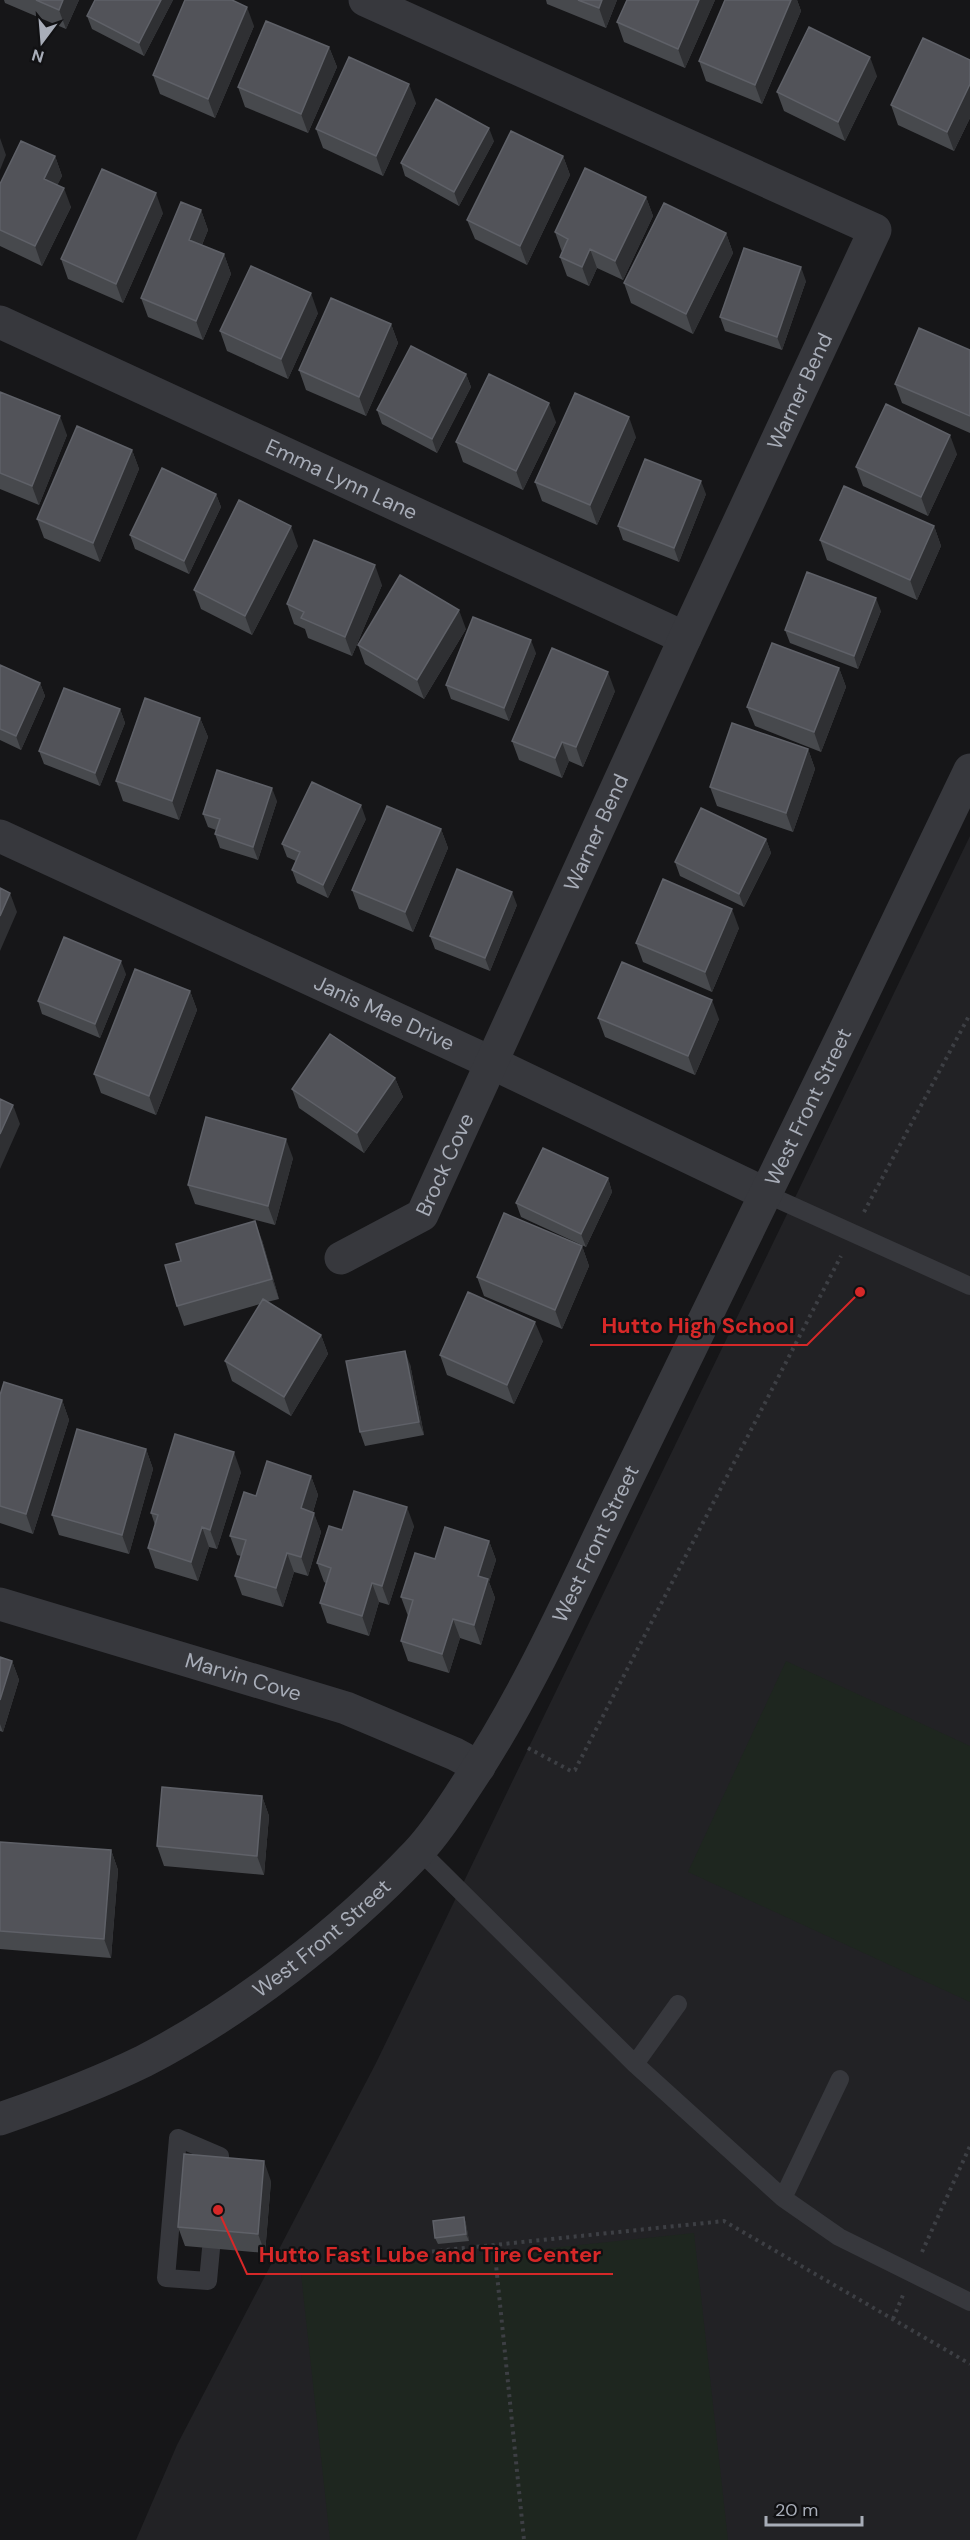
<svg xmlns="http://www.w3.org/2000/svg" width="970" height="2540" viewBox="0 0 970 2540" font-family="'DM Sans',sans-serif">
<rect width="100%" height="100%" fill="#161618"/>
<!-- built -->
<path fill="#222225" d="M970 836V2540H136L177 2445 376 2063Z"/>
<!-- green -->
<path fill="#1e261f" d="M786 1661 970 1746V2002L688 1872Z
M694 2233 728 2540H330L301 2274Z"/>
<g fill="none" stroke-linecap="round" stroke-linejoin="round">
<!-- path -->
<path stroke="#3d3f44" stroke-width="4" stroke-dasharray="3 4.5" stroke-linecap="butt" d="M864 1212 970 1014
M528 1748 571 1771 575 1770 841 1256
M494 2245 524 2540
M922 2252 970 2146
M417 2253 724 2221 970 2364
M893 2319 903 2295"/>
<!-- service -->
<path stroke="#37383d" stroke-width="18" d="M766 1194 970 1286
M419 1850 635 2064 783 2198 839 2237 970 2302
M635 2064 678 2004
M783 2198 840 2079
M211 2249 208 2281 166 2278 178 2138 220 2156 219 2176"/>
<!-- minor -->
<g stroke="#37383d" stroke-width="33">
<path id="s1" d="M0 322 685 638"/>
<path id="s2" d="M0 836 492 1063 766 1194"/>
<path id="s3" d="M341 1258 422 1215 685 638 875 230 365 0"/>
<path id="s4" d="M0 1604 346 1708 455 1754 479 1767"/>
<path id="s5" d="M0 2119C49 2102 97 2084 144 2061 241 2011 342 1932 417 1853 437 1832 452 1807 468 1783 530 1690 575 1585 624 1485 741 1247 856 1009 970 770"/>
</g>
</g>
<!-- wall -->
<path fill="#47494d" d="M4 0H79L66 29 5 3Z
M95 0H173L144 56 92 29 87 16Z
M546 0H617L606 28 547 4Z
M715 0 685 68 624 42 617 22Z
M725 0H797L801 11 762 104 706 81 699 61Z
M254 26 215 118 160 94 153 75Z
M329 47 337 67 308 133 245 107 238 87Z
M970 60V118L954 151 898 125 891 105Z
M877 76 845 141 784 111 777 92Z
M416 103 383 176 323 148 316 129Z
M494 141 459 206 405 176 401 163Z
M55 156 62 176 57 185 71 207 42 266 0 246V184Z
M563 156 570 175 527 265 475 239 467 220Z
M646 197 653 216 623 280 597 268 589 286 567 276 560 257 562 252 555 232Z
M201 210 208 230 202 245 224 254 231 274 203 340 148 317 141 298Z
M163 213 123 303 68 279 61 259Z
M726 233 733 253 693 334 631 303 624 283Z
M806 281 782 350 725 331 720 317Z
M318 313 288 379 227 351 220 331Z
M391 324 398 343 366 416 306 390 299 370Z
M970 350V433L902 403 895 384Z
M466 374 471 387 437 453 382 424 377 410Z
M0 392 67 435 39 505 0 489Z
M556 422 523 490 463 462 456 442Z
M636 437 597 525 542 501 535 482Z
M132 450 139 469 100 562 44 538 37 519Z
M957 454 928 516 863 486 856 467Z
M216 494 221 507 189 574 135 549 130 535Z
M706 494 679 562 623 540 618 526Z
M934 526 941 546 917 600 827 560 820 540Z
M298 546 252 635 201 609 194 590Z
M382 585 352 656 308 638 305 629 294 624 287 604Z
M881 611 858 669 790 643 785 630Z
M466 629 424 699 365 664 358 645Z
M536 653 509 721 451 699 446 685Z
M0 665 40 683 45 696 21 750 0 740Z
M839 668 846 687 821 752 755 726 747 707Z
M615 691 583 767 569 761 562 778 519 760 512 741Z
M120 709 125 723 100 786 44 764 39 751Z
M200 718 208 737 179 820 123 801 116 781Z
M808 749 815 769 793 832 717 806 710 787Z
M277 801 258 860 220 848 215 834 216 830 208 827 203 814Z
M366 819 328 898 297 883 292 870 296 861 287 857 282 844Z
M441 829 448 848 413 932 359 909 352 890Z
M766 839 771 853 744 907 680 876 675 862Z
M517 905 490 971 435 949 430 936Z
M739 928 712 992 643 962 636 943Z
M126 974 100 1038 42 1014 38 1001Z
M190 991 197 1010 156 1115 101 1093 94 1074Z
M598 1018 719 1019 695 1075 605 1037Z
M395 1078 403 1097 364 1153 299 1108 292 1089Z
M293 1158 275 1225 195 1204 188 1185Z
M608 1178 612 1192 586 1247 521 1217 516 1203Z
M262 1240 279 1299 267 1302 321 1335 328 1354 291 1416 232 1381 225 1361 260 1304 184 1326 177 1306Z
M582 1246 589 1266 562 1329 484 1296 477 1277Z
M543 1341 514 1404 447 1375 440 1355Z
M410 1364 424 1435 365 1446 360 1432Z
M0 1395 62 1400 69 1420 33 1534 0 1523Z
M146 1449 153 1469 129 1554 59 1535 52 1515Z
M241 1472 217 1549 209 1547 198 1581 155 1568 148 1548 155 1525 151 1513Z
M311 1476 318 1495 313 1512 321 1532 308 1576 294 1572 283 1607 242 1595 235 1576 241 1556 237 1555 230 1536 256 1496Z
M414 1526 389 1605 379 1602 369 1636 327 1623 320 1603 326 1583 324 1582 317 1563 342 1530Z
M489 1541 496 1560 489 1582 495 1598 481 1645 460 1638 449 1673 408 1661 401 1641 408 1616 401 1597 435 1559Z
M0 1657 12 1661 19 1680 3 1732 0 1731Z
M262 1796 269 1816 264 1875 164 1866 157 1846Z
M0 1842 111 1850 118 1870 111 1958 0 1949Z
M271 2181 265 2253 185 2246 178 2227Z
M464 2217 466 2224 469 2241 438 2244 435 2238Z"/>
<!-- shaded-wall -->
<path fill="#2f3033" d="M63 0H79L66 29 59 10Z
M161 0H173L144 56 139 43Z
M602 0H617L606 28 599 8Z
M699 0H715L685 68 678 49Z
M791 0H797L801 11 762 104 755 85Z
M247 7 254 26 215 118 208 99Z
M329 47 337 67 308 133 301 114Z
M870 57 877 76 845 141 838 122Z
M409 84 416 103 383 176 376 156Z
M970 84V118L954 151 947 132Z
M489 128 494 141 459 206 454 192Z
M0 138 6 155 0 170Z
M55 156 62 176 51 198 44 179Z
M563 156 570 175 527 265 520 246Z
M64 188 71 207 42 266 35 246Z
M156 193 163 213 123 303 116 284Z
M646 197 653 216 623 280 615 261Z
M201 210 208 230 196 259 189 240Z
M726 233 733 253 693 334 686 314Z
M590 249 597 268 589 286 582 267Z
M224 254 231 274 203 340 196 321Z
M801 267 806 281 782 350 777 337Z
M311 293 318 313 288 379 281 359Z
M391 324 398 343 366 416 359 397Z
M466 374 471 387 437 453 432 439Z
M549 403 556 422 523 490 516 471Z
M60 416 67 435 39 505 32 486Z
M629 417 636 437 597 525 590 505Z
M950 435 957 454 928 516 921 497Z
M132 450 139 469 100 562 93 543Z
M701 481 706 494 679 562 674 548Z
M216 494 221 507 189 574 184 561Z
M291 526 298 546 252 635 245 616Z
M934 526 941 546 917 600 910 580Z
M375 565 382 585 352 656 345 637Z
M876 598 881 611 858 669 854 656Z
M459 610 466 629 424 699 417 680Z
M531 640 536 653 509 721 504 708Z
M839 668 846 687 821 752 814 732Z
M608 672 615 691 583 767 576 747Z
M40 683 45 696 21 750 16 736Z
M120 709 125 723 100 786 95 773Z
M200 718 208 737 179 820 172 801Z
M562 742 569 761 562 778 555 758Z
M808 749 815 769 793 832 786 813Z
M272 788 277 801 258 860 253 847Z
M361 805 366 819 328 898 323 885Z
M441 829 448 848 413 932 405 912Z
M766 839 771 853 744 907 739 894Z
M512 892 517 905 490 971 485 958Z
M10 893 17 912 0 951V916Z
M732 909 739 928 712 992 705 972Z
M121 961 126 974 100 1038 95 1024Z
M190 991 197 1010 156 1115 149 1096Z
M712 1000 719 1019 695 1075 688 1056Z
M395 1078 403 1097 364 1153 357 1133Z
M13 1105 20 1124 0 1169V1134Z
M286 1139 293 1158 275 1225 268 1206Z
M608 1178 612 1192 586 1247 581 1234Z
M255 1221 262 1240 279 1299 272 1279Z
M582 1246 589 1266 562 1329 555 1310Z
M535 1322 543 1341 514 1404 507 1385Z
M321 1335 328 1354 291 1416 284 1397Z
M405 1351 410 1364 424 1435 419 1422Z
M62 1400 69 1420 33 1534 26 1514Z
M146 1449 153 1469 129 1554 122 1535Z
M234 1452 241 1472 217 1549 210 1530Z
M311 1476 318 1495 308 1528 301 1508Z
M407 1507 414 1526 389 1605 382 1586Z
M314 1513 321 1532 308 1576 301 1557Z
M202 1527 209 1547 198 1581 191 1562Z
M489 1541 496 1560 489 1582 495 1598 481 1645 474 1625 478 1576Z
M287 1553 294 1572 283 1607 276 1588Z
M372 1583 379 1602 369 1636 362 1616Z
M453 1619 460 1638 449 1673 442 1654Z
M12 1661 19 1680 3 1732 0 1724V1700Z
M262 1796 269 1816 264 1875 257 1856Z
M111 1850 118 1870 111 1958 104 1939Z
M264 2161 271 2181 265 2253 258 2234Z
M464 2217 466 2224 469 2241 466 2234Z"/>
<!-- building -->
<path fill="#525359" stroke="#5f6168" stroke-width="1.5" d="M36 0H63L59 10Z
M95 0H161L139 43 87 16Z
M185 0H232L247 7 208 99 153 75Z
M578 0H602L599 8Z
M627 0H699L678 49 617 22Z
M725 0H791L755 85 699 61Z
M266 21 329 47 301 114 238 87Z
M809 27 870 57 838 122 777 92Z
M923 38 970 60V84L947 132 891 105Z
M349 57 409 84 376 156 316 129Z
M436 99 489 128 454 192 401 163Z
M511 131 563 156 520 246 467 220Z
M21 141 55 156 44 179 64 188 35 246 0 230V184Z
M585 168 646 197 615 261 590 249 582 267 560 257 568 239 555 232Z
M102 169 156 193 116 284 61 259Z
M181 202 201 210 189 240 224 254 196 321 141 298Z
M664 203 726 233 686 314 624 283Z
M744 248 801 267 777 337 720 317Z
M251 266 311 293 281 359 220 331Z
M331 298 391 324 359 397 299 370Z
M919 328 970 350V416L895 384Z
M411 346 466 374 432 439 377 410Z
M489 374 549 403 516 471 456 442Z
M0 392 60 416 32 486 0 473Z
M575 393 629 417 590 505 535 482Z
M886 404 950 435 921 497 856 467Z
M77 426 132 450 93 543 37 519Z
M645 459 701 481 674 548 618 526Z
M162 468 216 494 184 561 130 535Z
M844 486 934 526 910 580 820 540Z
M239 500 291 526 245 616 194 590Z
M314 540 375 565 345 637 301 618 304 612 287 604Z
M807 572 876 598 854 656 785 630Z
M400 575 459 610 417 680 358 645Z
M473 617 531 640 504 708 446 685Z
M772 643 839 668 814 732 747 707Z
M552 648 608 672 576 747 562 742 555 758 512 741Z
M0 665 40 683 16 736 0 729Z
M64 688 120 709 95 773 39 751Z
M145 698 200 718 172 801 116 781Z
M732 723 808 749 786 813 710 787Z
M217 770 272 788 253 847 215 834 220 819 203 814Z
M312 782 361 805 323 885 292 870 300 852 282 844Z
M387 806 441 829 405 912 352 890Z
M701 808 766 839 739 894 675 862Z
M457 869 512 892 485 958 430 936Z
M663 879 732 909 705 972 636 943Z
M0 888 10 893 0 916Z
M64 937 121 961 95 1024 38 1001Z
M622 962 712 1000 688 1056 598 1018Z
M135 969 190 991 149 1096 94 1074Z
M330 1034 395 1078 357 1133 292 1089Z
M0 1099 13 1105 0 1134Z
M206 1117 286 1139 268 1206 188 1185Z
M543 1148 608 1178 581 1234 516 1203Z
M504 1213 582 1246 555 1310 477 1277Z
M255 1221 272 1279 177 1306 165 1265 181 1261 176 1244Z
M468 1292 535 1322 507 1385 440 1355Z
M263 1299 321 1335 284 1397 225 1361Z
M405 1351 419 1422 360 1432 346 1361Z
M4 1382 62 1400 26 1514 0 1506V1395Z
M77 1429 146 1449 122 1535 52 1515Z
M175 1434 234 1452 210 1530 202 1527 191 1562 148 1548 158 1515 151 1513Z
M267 1461 311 1476 301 1508 314 1513 301 1557 287 1553 276 1588 235 1576 246 1540 230 1536 244 1492 256 1496Z
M354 1491 407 1507 382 1586 372 1583 362 1616 320 1603 331 1568 317 1563 329 1526 342 1530Z
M445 1527 489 1541 478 1576 488 1579 474 1625 453 1619 442 1654 401 1641 413 1600 401 1597 415 1553 435 1559Z
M0 1657 12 1661 0 1700Z
M162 1787 262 1796 257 1856 157 1846Z
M0 1842 111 1850 104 1939 0 1931Z
M184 2154 264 2161 258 2234 178 2227Z
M464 2217 466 2234 435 2238 433 2221Z"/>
<g text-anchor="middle" stroke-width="4.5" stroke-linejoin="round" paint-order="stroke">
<!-- street labels -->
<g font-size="21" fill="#a8adb8" stroke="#111113">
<text dy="7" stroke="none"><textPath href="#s3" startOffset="998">Warner Bend</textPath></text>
<text dy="7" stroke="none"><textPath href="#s1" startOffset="376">Emma Lynn Lane</textPath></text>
<text dy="7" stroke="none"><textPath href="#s3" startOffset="512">Warner Bend</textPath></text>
<text dy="7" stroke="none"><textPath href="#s2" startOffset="423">Janis Mae Drive</textPath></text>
<text dy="7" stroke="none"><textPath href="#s5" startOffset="1344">West Front Street</textPath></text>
<text dy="7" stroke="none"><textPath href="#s3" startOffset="147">Brock Cove</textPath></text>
<text dy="7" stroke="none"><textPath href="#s5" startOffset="858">West Front Street</textPath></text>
<text dy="7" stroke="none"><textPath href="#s4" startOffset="254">Marvin Cove</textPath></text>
<text dy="7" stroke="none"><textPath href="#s5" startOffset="372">West Front Street</textPath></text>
</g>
</g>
<!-- callouts -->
<path fill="none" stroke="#d62828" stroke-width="2" d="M860 1292L807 1345H590M218 2210L247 2274H613"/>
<g fill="#d62828" stroke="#111113" stroke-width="2">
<circle cx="860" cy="1292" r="6"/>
<circle cx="218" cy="2210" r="6"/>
</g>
<g font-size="22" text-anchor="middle" font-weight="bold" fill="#d62828" stroke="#111113" stroke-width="4.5" stroke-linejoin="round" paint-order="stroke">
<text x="698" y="1333">Hutto High School</text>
<text x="430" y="2262">Hutto Fast Lube and Tire Center</text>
</g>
<!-- north arrow -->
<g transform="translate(42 42) rotate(196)" stroke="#111113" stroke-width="4.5" paint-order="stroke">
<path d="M0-4.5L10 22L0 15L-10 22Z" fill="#a8adb8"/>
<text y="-9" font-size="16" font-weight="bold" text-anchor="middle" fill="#a8adb8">N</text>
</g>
<!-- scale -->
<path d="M766 2516v9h96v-9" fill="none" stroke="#a8adb8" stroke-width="3"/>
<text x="775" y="2516" font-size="18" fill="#a8adb8" stroke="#111113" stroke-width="4.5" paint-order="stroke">20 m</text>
</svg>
